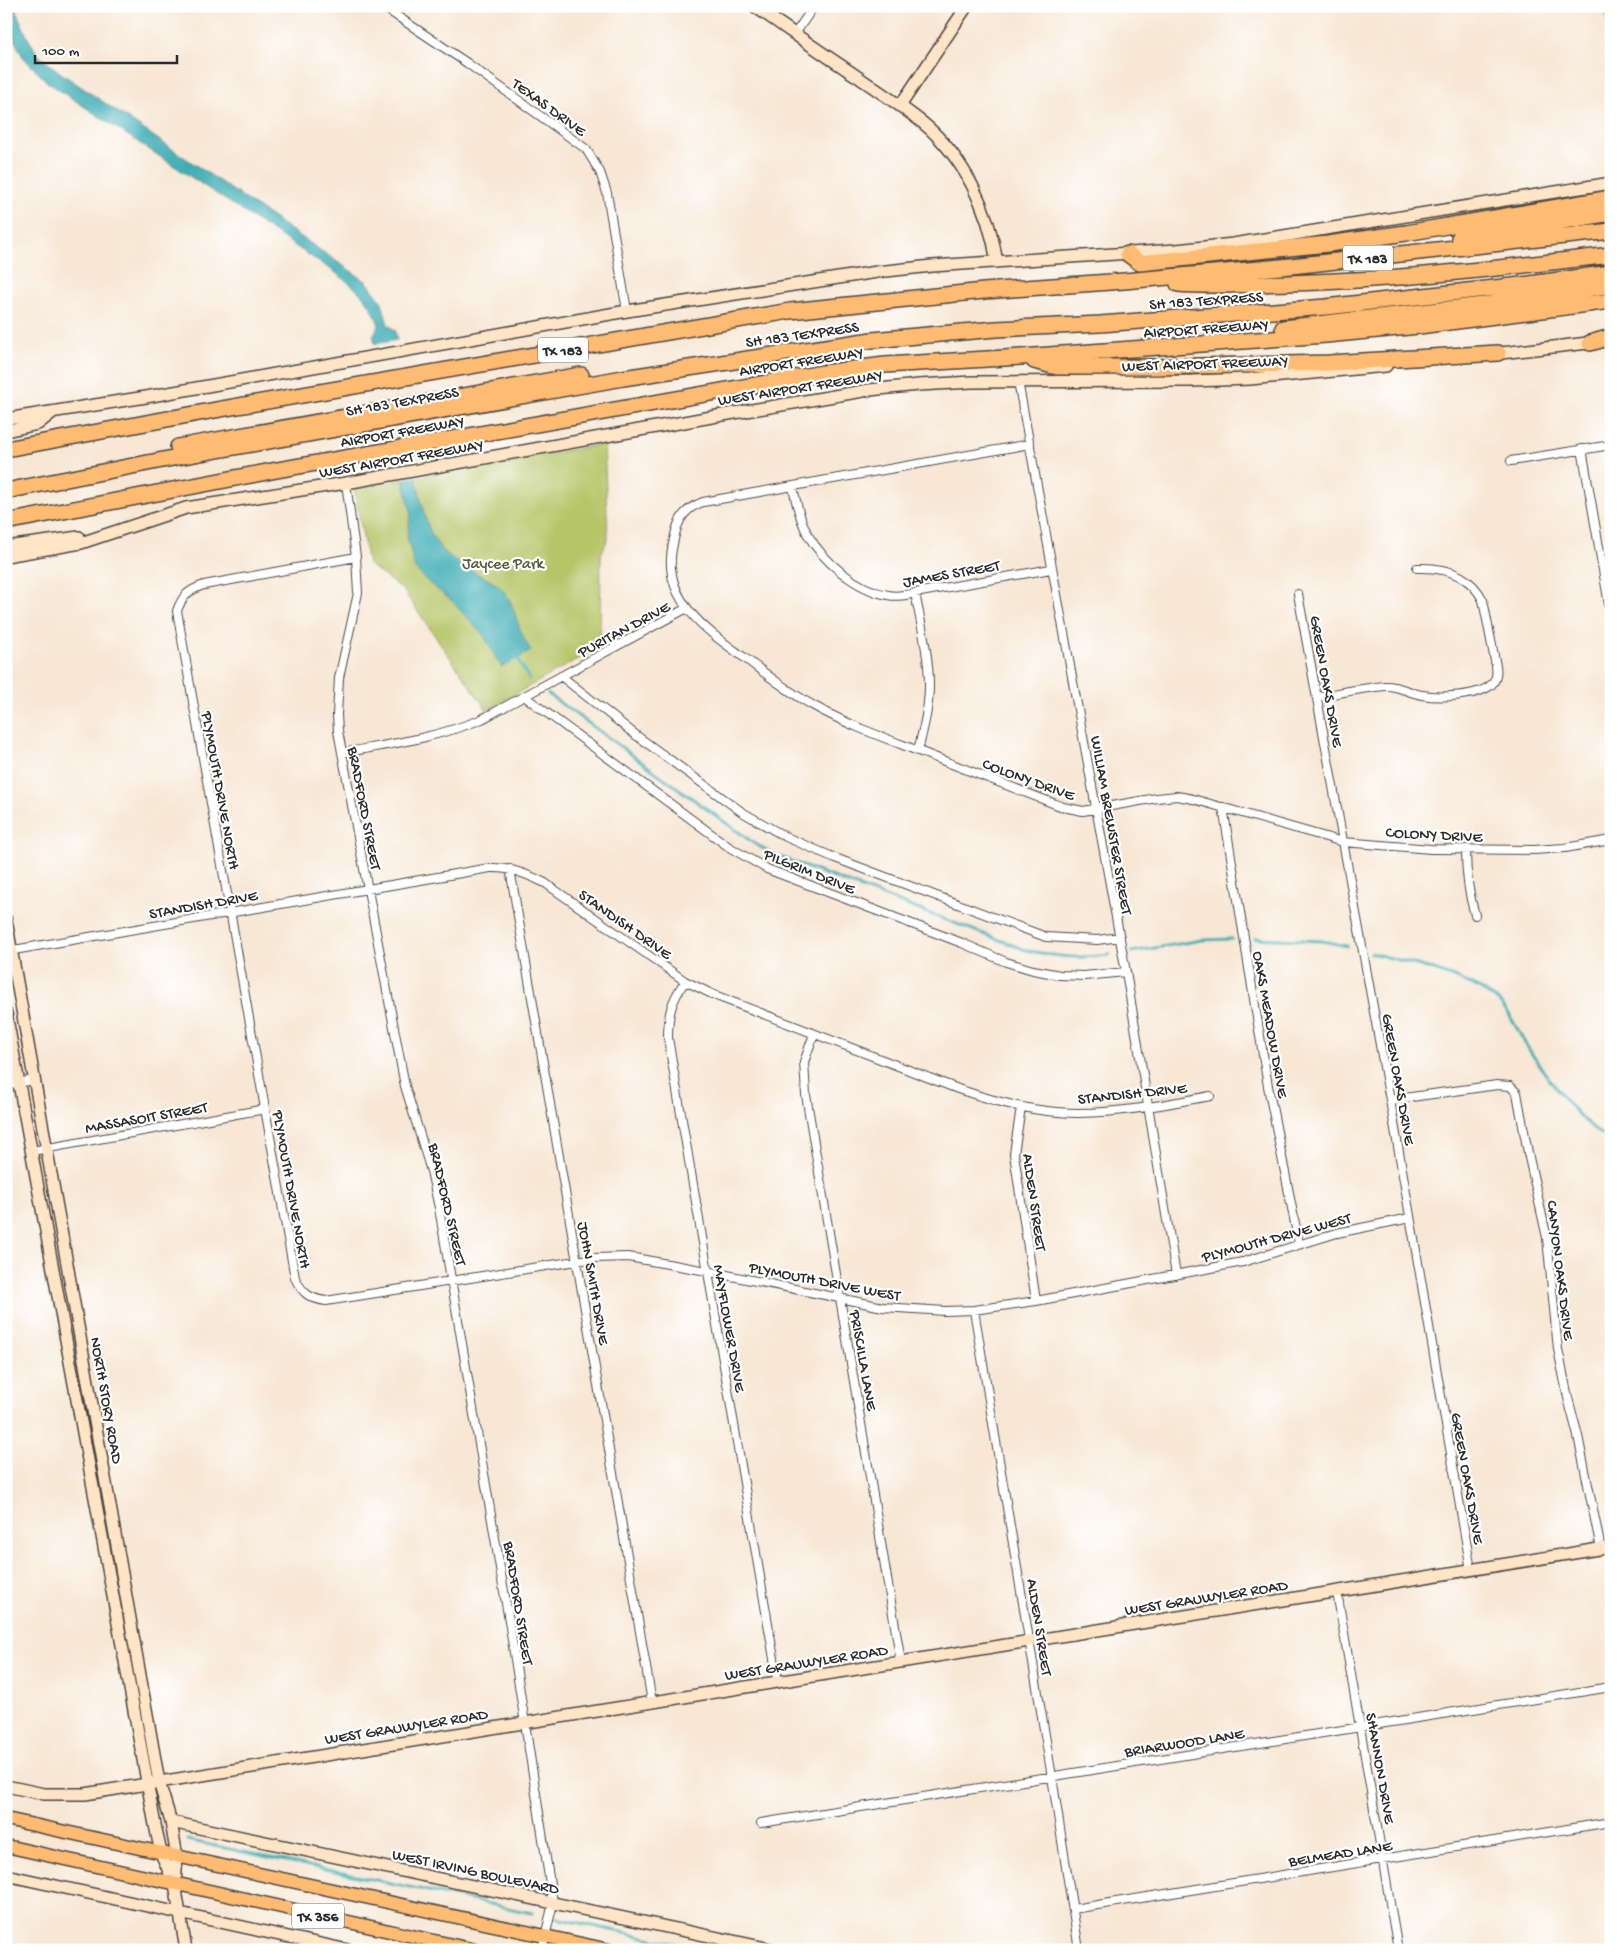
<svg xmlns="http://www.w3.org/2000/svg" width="1617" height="1956" viewBox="0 0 1617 1956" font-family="'Gochi Hand',sans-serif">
<rect width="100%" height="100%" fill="#fff"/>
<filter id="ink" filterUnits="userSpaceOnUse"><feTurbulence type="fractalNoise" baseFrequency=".02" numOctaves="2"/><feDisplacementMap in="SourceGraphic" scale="10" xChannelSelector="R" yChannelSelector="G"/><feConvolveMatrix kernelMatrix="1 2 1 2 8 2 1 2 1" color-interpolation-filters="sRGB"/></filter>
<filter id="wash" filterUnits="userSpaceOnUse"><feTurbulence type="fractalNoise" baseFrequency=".0096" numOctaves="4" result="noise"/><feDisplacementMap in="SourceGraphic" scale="20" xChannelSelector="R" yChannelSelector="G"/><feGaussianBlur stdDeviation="1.12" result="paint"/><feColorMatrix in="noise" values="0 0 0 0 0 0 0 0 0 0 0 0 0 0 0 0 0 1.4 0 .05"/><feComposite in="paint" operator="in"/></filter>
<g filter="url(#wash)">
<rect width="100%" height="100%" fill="#f7e7d4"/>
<!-- green -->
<path fill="#b6c568" stroke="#70784a" d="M604 444 608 538 601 554 600 647 487 710 403 590 368 564 354 488Z"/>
<!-- water -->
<path fill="#3bacb4" stroke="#336c70" d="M6 6H14L28 38 39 56 61 73 367 282 382 302 388 325 395 330 397 340 375 344 373 335 379 326C372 300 354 286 333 271L47 82 23 57 6 24Z
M416 477C422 502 425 534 445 552 460 566 481 575 498 585 512 597 514 613 520 629 523 637 527 644 531 651L501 667 484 636 452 601 429 583 415 569 407 536 411 512 403 479Z"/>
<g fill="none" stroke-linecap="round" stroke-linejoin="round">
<!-- stream -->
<path stroke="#3bacb4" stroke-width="3" d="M1606 6 1611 36
M516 656 529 679
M548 694 755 844 777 856 1026 950C1058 957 1077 959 1109 955
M1255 938 1322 941 1347 946
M1131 952 1202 940 1232 939
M1371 953C1410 963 1464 975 1496 999 1508 1009 1516 1027 1523 1040 1541 1069 1580 1127 1611 1139
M187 1840 532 1913
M556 1918 704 1950"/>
</g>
</g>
<g filter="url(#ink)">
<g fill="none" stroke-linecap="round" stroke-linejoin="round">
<!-- street casing -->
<g stroke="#4a4744" stroke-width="10">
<path id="street" d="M382 6 467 63 586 149 600 172 607 193 627 311
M795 34 814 6
M1018 381 1126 972 1176 1275
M1030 444 703 502C679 510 676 527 672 549 663 600 706 630 742 656 765 673 788 692 814 706 848 725 885 738 921 752 969 771 1016 789 1063 807L1083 811 1157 798 1177 796 1193 799 1343 842 1431 849 1533 850 1565 848 1611 840
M1582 449 1611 616
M1511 461 1611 445
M346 483 356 557 358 593 339 678 337 715 338 731 405 1086 431 1171 439 1208 509 1621 553 1903 542 1950
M793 487C796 503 800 520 808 535 823 561 857 590 888 595 897 597 906 595 915 593L1051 569
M356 557 204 585C189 590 182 596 177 611L295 1278C302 1293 310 1299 326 1301L595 1258 628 1257 640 1259 707 1271 883 1307 945 1311 974 1310 1036 1301 1243 1262 1337 1233 1410 1218
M915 593C921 624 929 655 929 686 929 708 923 730 918 751
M1298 594 1390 1100 1471 1570
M561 676 637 736 742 812 786 837 835 858 1046 937 1097 940 1120 937
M524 696 729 847 767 869 962 943 1006 962 1033 970 1060 975 1084 976 1126 972
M1317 697C1339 693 1362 688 1385 686 1398 685 1409 693 1422 695 1438 698 1479 697 1492 684 1497 679 1497 672 1496 666L1483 600C1470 574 1445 567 1417 568
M342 753C391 744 436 738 482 719L687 608
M1223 807 1268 1086 1299 1244
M1466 849C1466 873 1468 893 1475 915
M510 869 652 1702
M8 951 490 868C510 867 528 874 545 883L685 981 714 995 958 1089C997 1102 1036 1113 1078 1113 1122 1113 1167 1104 1210 1096
M685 981C671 1002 668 1013 668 1038L778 1682
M814 1034 804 1062 806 1095 901 1662
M6 1085 34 1080
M1390 1100 1497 1085 1510 1086 1517 1093 1528 1153 1547 1238 1558 1349 1568 1398 1578 1436 1601 1549
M1021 1107 1014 1154 1036 1301
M32 1151 265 1109
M974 1310 1052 1777 1079 1950
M1337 1592 1398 1950
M761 1823 1611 1687
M1073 1909 1611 1822"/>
</g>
<!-- secondary casing -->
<g stroke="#4a4744" stroke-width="14">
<path id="secondary" d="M754 6C789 30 823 54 858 77 880 92 903 107 923 123 964 157 989 210 997 262
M900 106 967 6
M1492 354 1597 342
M6 419 146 397 627 311 877 272 932 266 1176 250 1233 244 1611 183
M6 431 38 424 53 412
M6 547 79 537
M6 556 81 543 186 508 346 483 717 416 869 390 919 385 972 382 1192 381 1250 379 1386 366
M6 920 159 1782 171 1822 177 1857 175 1884 186 1950
M6 1013 155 1825 161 1853 174 1883
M6 1786 44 1794H85L1611 1547
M171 1822 775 1950
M6 1875 348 1950"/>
</g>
<!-- primary casing -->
<g stroke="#4a4744" stroke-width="15">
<path id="primary" d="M6 1819 609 1950
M6 1846 475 1950"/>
</g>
<!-- highway casing -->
<g stroke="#4a4744" stroke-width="18">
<path id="highway" d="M1459 238 1611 213
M1128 254 1140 263 1328 244 1406 233 1611 198
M1178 284C1215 287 1252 284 1288 283 1397 280 1503 268 1611 255
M1283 328 1484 305 1611 285
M1590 343 1611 337
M1034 361 1057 367H1154L1329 363 1498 353
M178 447 581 375
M6 449 221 409 790 311 984 291 1124 281 1291 266 1611 231
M6 491 178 457 623 378 872 340 996 329 1100 324 1326 307 1530 284 1611 273
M6 522 277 470 823 373 885 365 1021 357 1326 335 1419 326 1611 301"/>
</g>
<!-- street -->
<use href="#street" stroke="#fff" stroke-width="8"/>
<!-- secondary -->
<use href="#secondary" stroke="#ffe4c6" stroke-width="11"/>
<!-- primary -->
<use href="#primary" stroke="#ffbb71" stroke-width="12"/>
<!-- highway -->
<use href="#highway" stroke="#ffbb71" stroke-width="15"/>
</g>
</g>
<g text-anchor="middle" stroke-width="4.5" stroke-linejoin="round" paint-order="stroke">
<!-- shield labels -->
<g fill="#fff" stroke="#6b6b6b" stroke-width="1">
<rect x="1343" y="245.5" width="50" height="25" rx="4"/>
<rect x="538" y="337.5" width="50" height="25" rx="4"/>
<rect x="292" y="1903.5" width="52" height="25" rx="4"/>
</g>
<g font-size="15" font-weight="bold" fill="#2b2b2b">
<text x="1368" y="263">TX 183</text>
<text x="563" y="355">TX 183</text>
<text x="318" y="1921">TX 356</text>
</g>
<!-- street labels -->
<g font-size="16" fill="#2b2b2b" stroke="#fff">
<text transform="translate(550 106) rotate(36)" y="6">TEXAS DRIVE</text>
<text transform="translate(1206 299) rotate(-4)" y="6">SH 183 TEXPRESS</text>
<text transform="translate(1206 327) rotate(-4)" y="6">AIRPORT FREEWAY</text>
<text transform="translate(802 333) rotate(-8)" y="6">SH 183 TEXPRESS</text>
<text transform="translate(801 360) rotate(-9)" y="6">AIRPORT FREEWAY</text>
<text transform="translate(1205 362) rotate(-2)" y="6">WEST AIRPORT FREEWAY</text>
<text transform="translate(800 386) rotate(-9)" y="6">WEST AIRPORT FREEWAY</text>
<text transform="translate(402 400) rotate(-10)" y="6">SH 183 TEXPRESS</text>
<text transform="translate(402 430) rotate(-10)" y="6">AIRPORT FREEWAY</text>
<text transform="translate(401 457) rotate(-10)" y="6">WEST AIRPORT FREEWAY</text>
<text transform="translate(951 572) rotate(-10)" y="6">JAMES STREET</text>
<text transform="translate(623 628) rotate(-28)" y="6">PURITAN DRIVE</text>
<text transform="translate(1328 681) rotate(80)" y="6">GREEN OAKS DRIVE</text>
<text transform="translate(1029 778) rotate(20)" y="6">COLONY DRIVE</text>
<text transform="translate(222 790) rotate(80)" y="6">PLYMOUTH DRIVE NORTH</text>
<text transform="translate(366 808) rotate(79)" y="6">BRADFORD STREET</text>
<text transform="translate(1113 825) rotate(80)" y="6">WILLIAM BREWSTER STREET</text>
<text transform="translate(1434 833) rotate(3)" y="6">COLONY DRIVE</text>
<text transform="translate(810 870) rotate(22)" y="6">PILGRIM DRIVE</text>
<text transform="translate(203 903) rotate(-10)" y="6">STANDISH DRIVE</text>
<text transform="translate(626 923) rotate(35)" y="6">STANDISH DRIVE</text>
<text transform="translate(1272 1024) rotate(80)" y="6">OAKS MEADOW DRIVE</text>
<text transform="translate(1400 1079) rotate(80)" y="6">GREEN OAKS DRIVE</text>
<text transform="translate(1132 1092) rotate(-6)" y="6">STANDISH DRIVE</text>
<text transform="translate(146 1116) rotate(-10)" y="6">MASSASOIT STREET</text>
<text transform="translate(293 1189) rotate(80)" y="6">PLYMOUTH DRIVE NORTH</text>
<text transform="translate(1036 1202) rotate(82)" y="6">ALDEN STREET</text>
<text transform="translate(449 1204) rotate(77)" y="6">BRADFORD STREET</text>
<text transform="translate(1276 1236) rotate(-15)" y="6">PLYMOUTH DRIVE WEST</text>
<text transform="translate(1562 1270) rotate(83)" y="6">CANYON OAKS DRIVE</text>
<text transform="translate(825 1280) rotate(11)" y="6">PLYMOUTH DRIVE WEST</text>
<text transform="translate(595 1283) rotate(80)" y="6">JOHN SMITH DRIVE</text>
<text transform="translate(731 1328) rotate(80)" y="6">MAYFLOWER DRIVE</text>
<text transform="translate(865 1360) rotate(80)" y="6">PRISCILLA LANE</text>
<text transform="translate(108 1400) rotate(80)" y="6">NORTH STORY ROAD</text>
<text transform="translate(1469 1478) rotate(80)" y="6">GREEN OAKS DRIVE</text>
<text transform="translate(1206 1596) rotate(-9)" y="6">WEST GRAUWYLER ROAD</text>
<text transform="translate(520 1603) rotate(81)" y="6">BRADFORD STREET</text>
<text transform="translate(1041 1627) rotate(81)" y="6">ALDEN STREET</text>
<text transform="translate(806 1661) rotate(-9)" y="6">WEST GRAUWYLER ROAD</text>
<text transform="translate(406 1725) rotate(-9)" y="6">WEST GRAUWYLER ROAD</text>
<text transform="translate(1184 1741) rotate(-9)" y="6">BRIARWOOD LANE</text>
<text transform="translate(1382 1768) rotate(80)" y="6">SHANNON DRIVE</text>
<text transform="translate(1340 1852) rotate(-9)" y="6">BELMEAD LANE</text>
<text transform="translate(476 1870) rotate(12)" y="6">WEST IRVING BOULEVARD</text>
</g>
<!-- park labels -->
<g font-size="16" fill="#55593d" stroke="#fff">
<text x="503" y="568">Jaycee Park</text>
</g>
</g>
<!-- margin -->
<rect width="1617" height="1956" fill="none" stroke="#fff" stroke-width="25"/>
<!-- scale -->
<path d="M35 55v8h142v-8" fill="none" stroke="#2b2b2b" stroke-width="2.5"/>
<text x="42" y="55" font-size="15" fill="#2b2b2b" stroke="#ffffff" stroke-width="4" paint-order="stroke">100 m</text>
</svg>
